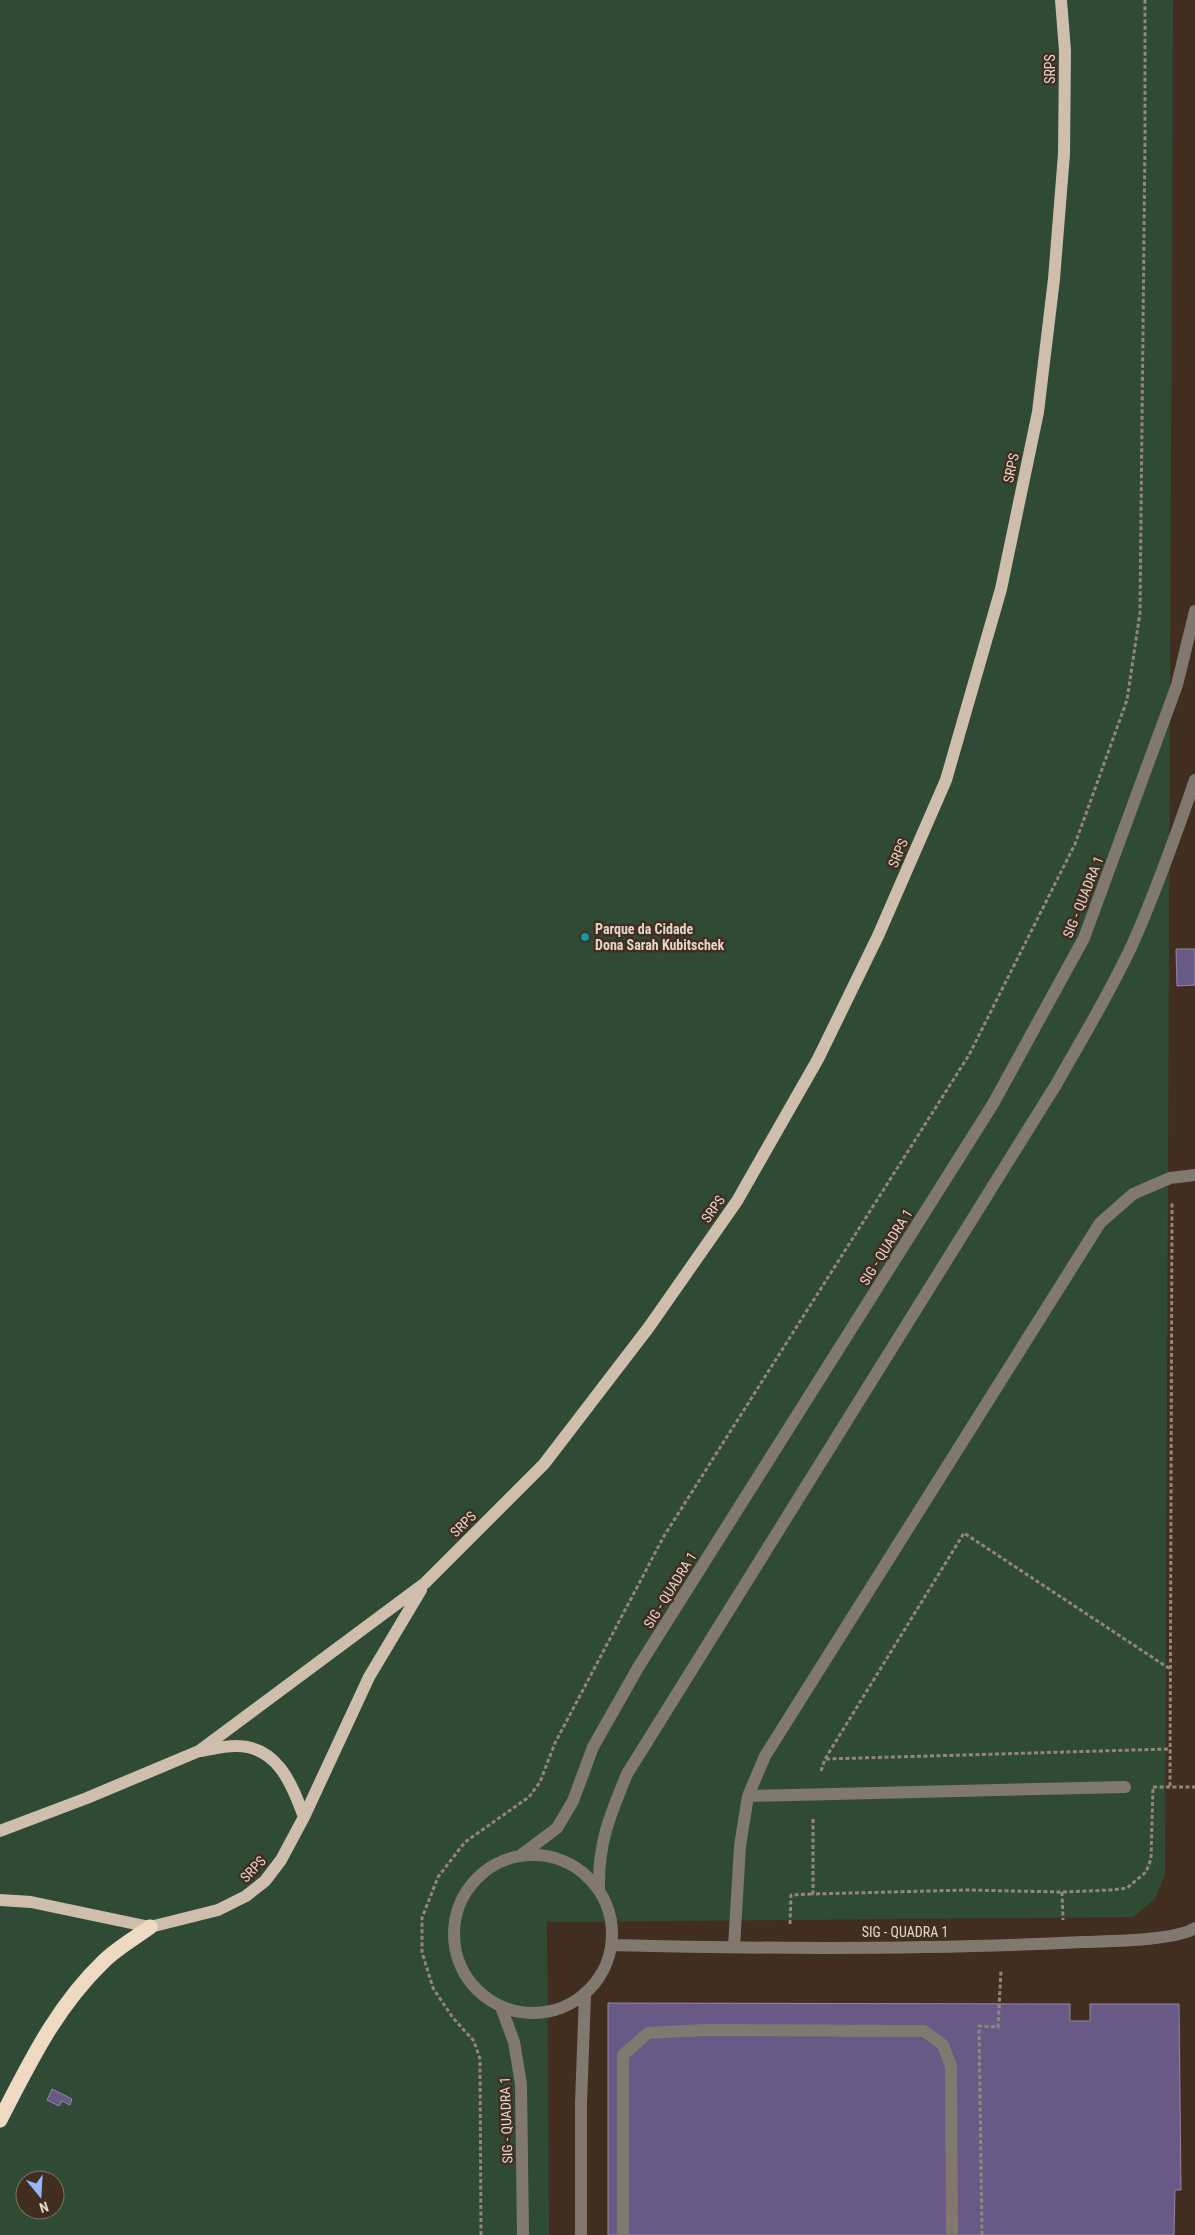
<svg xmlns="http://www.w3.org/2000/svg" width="1195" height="2235" viewBox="0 0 1195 2235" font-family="'Roboto Condensed',sans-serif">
<rect width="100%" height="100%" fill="#422e20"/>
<!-- green -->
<path fill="#2f4b36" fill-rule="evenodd" d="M0 0H1173L1165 1875 1155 1899 1133 1917 547 1922 549 2235H0ZM25 2180H55V2210H25Z"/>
<!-- building -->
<path fill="#695986" stroke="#9088a1" d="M1176 949H1195V985L1177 986Z
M608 2003 1070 2004V2021H1090V2004H1179L1181 2190H1175L1174 2235H608Z
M52 2089 72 2099 70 2105 62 2101 59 2106 47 2100Z"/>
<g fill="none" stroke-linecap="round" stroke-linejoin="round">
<!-- path -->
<path stroke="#958479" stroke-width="3" stroke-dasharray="4 2.5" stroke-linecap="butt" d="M826 1759 1169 1749
M821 1771 825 1759 964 1533 1170 1669
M1170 1786 1172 1202
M1153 1787H1195
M813 1819V1894L967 1890 1062 1892 1111 1890 1127 1888 1146 1872 1151 1859 1153 1787
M1062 1892 1063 1920
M790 1924 791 1895 813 1894
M481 2235 480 2059 474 2041 453 2018 433 1988 422 1952V1918L438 1877 465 1842 529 1797 540 1782 555 1743 664 1536 969 1055 1075 844 1127 700 1140 613 1145 139V0
M982 2235 979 2026 998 2027 1001 1970"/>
<!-- minor -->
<path stroke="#817970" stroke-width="12" d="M748 1796 1125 1787
M454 1934a79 79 0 1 1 158 0a79 79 0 1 1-158 0Z
M521 1855 557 1828 573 1801 593 1747 639 1666 993 1104 1084 938 1177 685 1195 611
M599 1888C598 1843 610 1815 627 1774L1057 1083C1083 1037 1111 991 1133 943 1157 889 1176 835 1195 780
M613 1945C769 1949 927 1950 1083 1942 1110 1941 1174 1941 1195 1928
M734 1947 740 1846 748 1796 765 1756 1100 1223 1133 1194 1170 1178 1195 1175
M501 2007 514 2042 521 2084 523 2235
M581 2235V2103L585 1995
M623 2235V2055L648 2033 704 2030 924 2031 943 2045 951 2066 952 2235"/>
<!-- major -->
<path stroke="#cfbeac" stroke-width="12" d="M201 1751C212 1749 224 1746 235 1746 277 1745 292 1784 304 1817
M0 1831 87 1798 199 1751 425 1583 544 1464 649 1327 737 1201 818 1059 878 936 946 780 1001 589 1038 412 1054 279 1064 154 1065 51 1061 0
M0 1900 31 1902 150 1927 218 1910 246 1896 265 1881 281 1860 304 1817 369 1677 421 1590"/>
<!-- highway -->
<path stroke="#eedac3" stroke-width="15" d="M0 2120C30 2062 56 2007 104 1961 117 1948 135 1938 150 1927"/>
</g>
<!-- markers -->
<circle fill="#0f9aa8" stroke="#422e20" stroke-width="2" cx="585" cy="937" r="5"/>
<g text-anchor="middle" stroke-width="5" stroke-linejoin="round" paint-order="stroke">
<!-- street labels -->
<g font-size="14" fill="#e2d5cc" stroke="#422e20">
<text transform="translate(1050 69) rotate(-90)" y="5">SRPS</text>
<text transform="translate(1011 468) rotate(-78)" y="5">SRPS</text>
<text transform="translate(898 853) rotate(-67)" y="5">SRPS</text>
<text transform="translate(1083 897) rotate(-68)" y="5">SIG - QUADRA 1</text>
<text transform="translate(713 1209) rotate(-55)" y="5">SRPS</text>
<text transform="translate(886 1247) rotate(-58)" y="5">SIG - QUADRA 1</text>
<text transform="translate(463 1524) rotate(-45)" y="5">SRPS</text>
<text transform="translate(670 1590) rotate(-58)" y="5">SIG - QUADRA 1</text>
<text transform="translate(253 1869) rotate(-46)" y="5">SRPS</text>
<text x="905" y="1937">SIG - QUADRA 1</text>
<text transform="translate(506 2120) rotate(-92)" y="5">SIG - QUADRA 1</text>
</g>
<!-- poi labels -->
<g font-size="14" font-weight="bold" fill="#e2d5cc" stroke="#422e20" text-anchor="start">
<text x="595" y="934">Parque da Cidade<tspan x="595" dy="16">Dona Sarah Kubitschek</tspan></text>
</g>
</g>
<!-- north arrow -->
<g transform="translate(40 2195) rotate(162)"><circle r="24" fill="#422e20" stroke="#827165"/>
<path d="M0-4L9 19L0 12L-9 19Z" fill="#95b6fd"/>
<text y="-8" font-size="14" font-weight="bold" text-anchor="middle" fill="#e2d5cc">N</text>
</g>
</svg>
